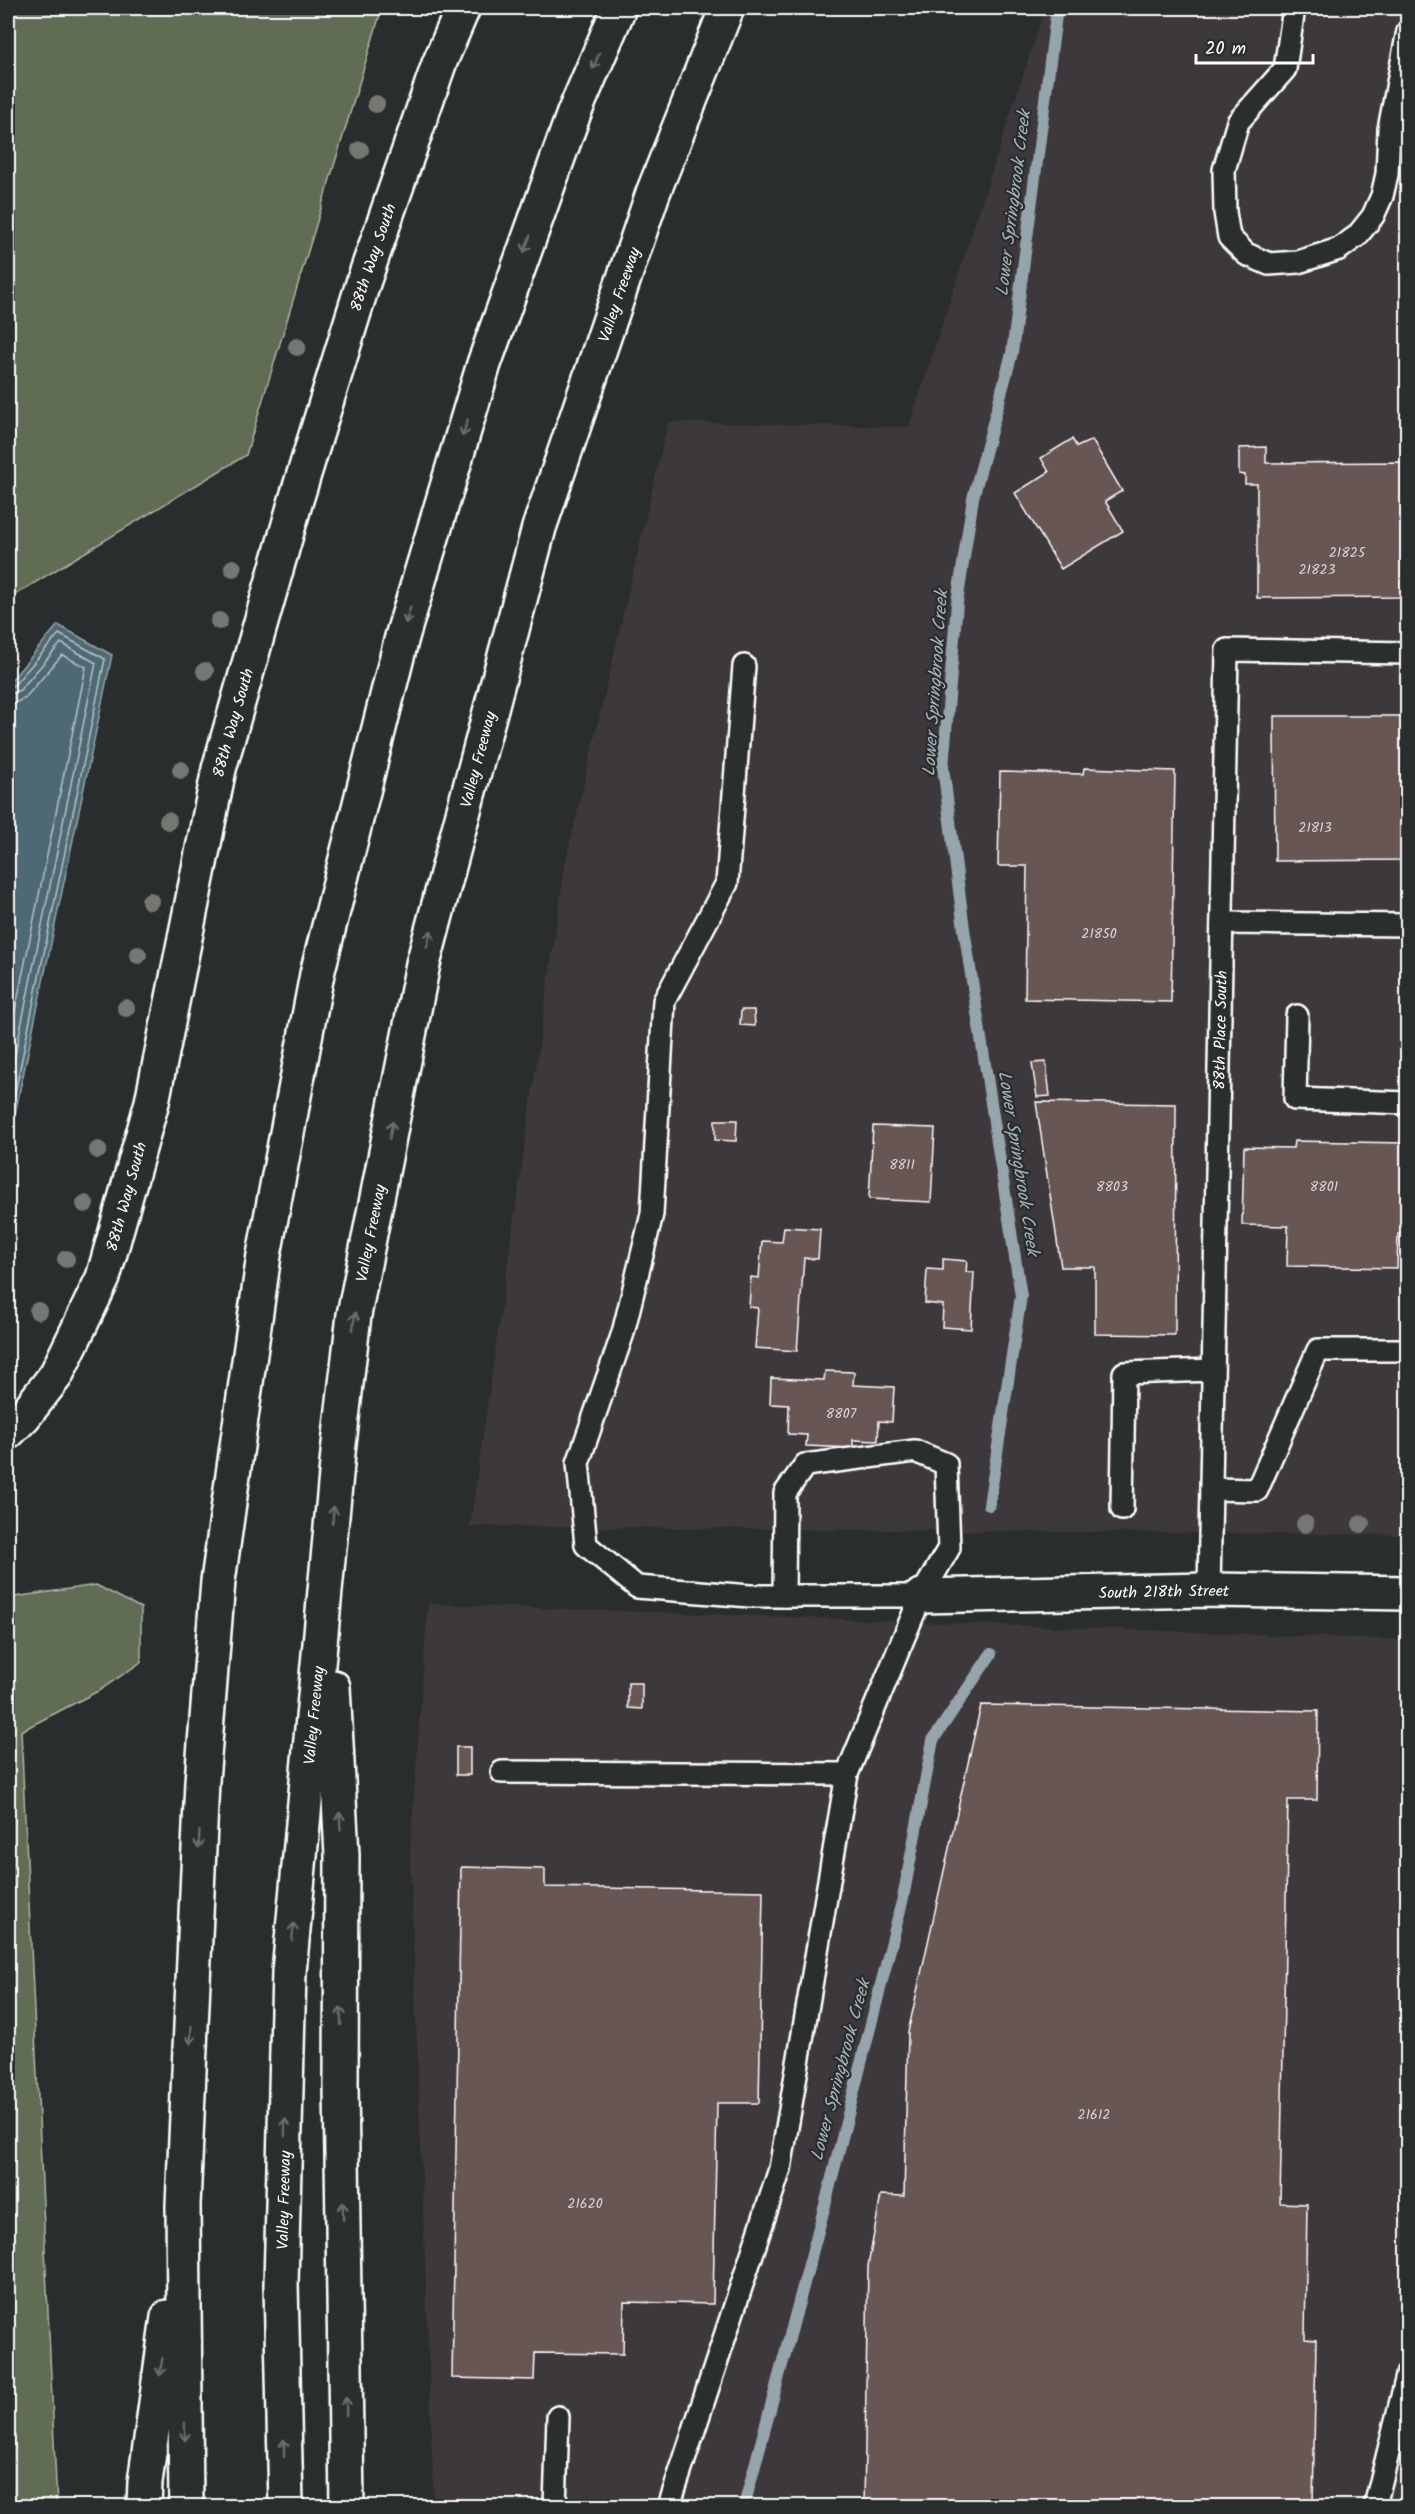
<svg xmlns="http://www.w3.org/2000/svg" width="1415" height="2514" viewBox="0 0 1415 2514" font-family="Kalam,sans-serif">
<rect width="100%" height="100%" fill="#2a2d2e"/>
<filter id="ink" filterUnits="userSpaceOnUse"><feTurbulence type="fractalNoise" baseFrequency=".0167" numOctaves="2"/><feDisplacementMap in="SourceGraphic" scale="12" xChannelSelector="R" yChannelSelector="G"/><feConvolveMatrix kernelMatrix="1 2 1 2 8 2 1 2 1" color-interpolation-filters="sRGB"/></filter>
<g filter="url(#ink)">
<!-- built -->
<path fill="#3d393a" d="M1045 8H1407V1535L470 1526 565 865 668 422 909 427Z
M428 1604 1407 1640V2506H434L410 1853Z"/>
<!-- green -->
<path fill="#606c53" stroke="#b0b6a9" stroke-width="1.5" d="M8 8H382L246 455 8 599Z
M96 1585 141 1608V1662L100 1690 21 1731 57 2506H8V1598Z"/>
<!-- water -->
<path fill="#4e6973" stroke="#95a5ab" stroke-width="1.5" d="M58 625 112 655 8 1147V684Z"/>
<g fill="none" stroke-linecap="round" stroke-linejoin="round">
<!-- shore -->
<path stroke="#b8c3c7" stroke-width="1.5" d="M8 687 14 685 59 634 105 659 8 1126
M8 695 20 690 61 643 96 663 8 1089
M8 704 17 702 25 698 62 655 86 667 8 1045"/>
<!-- stream -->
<path stroke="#95a5ab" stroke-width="12" d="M989 1505 1021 1296 964 929 943 767 957 603 973 498 1012 353 1057 8
M744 2506 825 2205 903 1898 933 1740 991 1654"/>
</g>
<!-- building -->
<path fill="#685655" stroke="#fff" stroke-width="1.5" d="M1072 439 1077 447 1092 440 1122 491 1105 501 1123 531 1061 569 1015 493 1049 472 1041 458Z
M1266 447V463L1408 462V597L1257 598V484H1245V475L1239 474V448Z
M1274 716H1408V860L1275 861Z
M1084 768 1175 771 1171 1002 1025 999 1027 866H998L1000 772 1083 774Z
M741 1010H754L755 1026 740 1025Z
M1046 1062 1050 1096 1037 1097 1032 1063Z
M1036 1102 1176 1104 1175 1335 1095 1334V1267H1061Z
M715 1120H737L736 1141 715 1140Z
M873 1126 935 1128 931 1202 869 1199Z
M1294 1141 1405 1143 1403 1234H1398L1397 1268 1287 1266 1288 1226 1242 1225 1244 1147 1293 1148Z
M784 1227 820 1229 818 1259 804 1258 797 1351 755 1348 758 1308 749 1307 751 1277 759 1278 762 1241 782 1242Z
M943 1259 967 1261 966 1272H974L971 1329 942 1327 943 1305 925 1303 927 1269 943 1270Z
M825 1371 854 1372 853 1385 894 1387 892 1422 879 1421 878 1441 853 1440V1448L806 1446 807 1435 788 1434 789 1405 770 1404 771 1378 824 1380Z
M628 1683H642V1709L628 1708Z
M981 1705 1318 1711 1317 1800H1288L1280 2203 1307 2204 1305 2339 1316 2340 1313 2506H864L868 2266 881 2195 904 2196 908 2032Z
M456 1747H470V1775H456Z
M461 1867 545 1869V1887L763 1891 759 2103H717L713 2304 624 2302 623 2354 535 2353 534 2380 452 2378Z"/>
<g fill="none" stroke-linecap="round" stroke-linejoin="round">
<!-- lane casing -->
<g stroke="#fff" stroke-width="26">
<g id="lane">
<path d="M1294 8 1285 69 1238 122 1224 170 1225 212 1229 237 1246 254 1269 264 1298 262 1339 249 1357 236 1373 216 1382 196 1387 174 1389 129 1408 31"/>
<path d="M744 666 727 883 664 1001 652 1214 623 1333 578 1463 586 1545 637 1587 750 1596H921"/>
<path d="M1222 923 1408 925"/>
<path d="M1297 1016 1295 1099 1408 1103"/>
<path d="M1211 1489 1257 1490 1318 1350H1408"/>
<path d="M1122 1509 1124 1373 1213 1370"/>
<path id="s1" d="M1209 1590 1227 650 1408 653"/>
<path d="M502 1772 847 1774"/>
<path d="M555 2506 558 2417"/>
<path d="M669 2506 780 2169 847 1774 921 1596 949 1548 946 1464 915 1451 805 1465 785 1493 784 1596"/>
<path d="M1375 2506 1408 2372"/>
</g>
</g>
<!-- street casing -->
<g stroke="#fff" stroke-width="38">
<g id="street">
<path id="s2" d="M921 1596 1209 1590 1408 1593"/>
</g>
</g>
<!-- secondary casing -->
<g stroke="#fff" stroke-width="38">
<g id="secondary">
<path id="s3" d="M8 1432 24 1416 56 1375 103 1278 152 1102 219 769 296 500 364 280 439 64 463 8"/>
</g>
</g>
<!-- highway casing -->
<g stroke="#fff" stroke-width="38">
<g id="highway">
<path d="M333 1687 342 1855 341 2086 347 2506"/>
<path d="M144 2506 145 2482 168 2317"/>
<path d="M186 2506 183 2205 202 1781 218 1581 264 1255 317 974 402 637 484 364 574 113 619 8"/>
<path id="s4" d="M286 2506 281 2284 289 1972 338 1453 354 1315 423 964 539 528 653 193 727 8"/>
</g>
</g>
<!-- lane -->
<use href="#lane" stroke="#2a2d2e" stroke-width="21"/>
<!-- street -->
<use href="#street" stroke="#2a2d2e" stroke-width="33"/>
<!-- secondary -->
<use href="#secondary" stroke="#2a2d2e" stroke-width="33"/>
<!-- highway -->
<use href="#highway" stroke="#2a2d2e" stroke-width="33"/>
</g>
<!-- trees -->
<g fill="#747872">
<circle cx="376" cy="104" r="9"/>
<circle cx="360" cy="150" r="9"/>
<circle cx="297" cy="347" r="9"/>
<circle cx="233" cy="568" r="9"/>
<circle cx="219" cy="621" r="9"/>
<circle cx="205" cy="671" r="9"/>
<circle cx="181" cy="770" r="9"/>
<circle cx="168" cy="821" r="9"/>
<circle cx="150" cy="901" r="9"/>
<circle cx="138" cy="955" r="9"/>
<circle cx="126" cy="1008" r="9"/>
<circle cx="98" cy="1150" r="9"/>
<circle cx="85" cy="1204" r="9"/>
<circle cx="66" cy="1259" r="9"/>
<circle cx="38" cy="1311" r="9"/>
<circle cx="1305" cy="1524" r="9"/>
<circle cx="1361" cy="1524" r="9"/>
</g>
<!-- one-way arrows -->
<defs><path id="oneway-shaft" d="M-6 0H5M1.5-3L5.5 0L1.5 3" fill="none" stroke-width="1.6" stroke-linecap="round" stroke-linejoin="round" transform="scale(1.5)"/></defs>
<g stroke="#6a6c6d">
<use href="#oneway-shaft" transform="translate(596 61) rotate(113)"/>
<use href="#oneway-shaft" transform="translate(527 244) rotate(110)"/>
<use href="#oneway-shaft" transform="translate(465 428) rotate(107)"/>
<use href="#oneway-shaft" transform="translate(408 615) rotate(107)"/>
<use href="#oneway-shaft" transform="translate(429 939) rotate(-75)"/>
<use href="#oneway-shaft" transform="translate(391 1130) rotate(-79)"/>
<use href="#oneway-shaft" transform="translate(354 1321) rotate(-82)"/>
<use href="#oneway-shaft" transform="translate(333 1515) rotate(-85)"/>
<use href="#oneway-shaft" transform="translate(340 1821) rotate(-93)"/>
<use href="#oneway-shaft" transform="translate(199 1840) rotate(93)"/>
<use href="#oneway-shaft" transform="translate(293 1932) rotate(-84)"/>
<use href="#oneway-shaft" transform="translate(341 2016) rotate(-90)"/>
<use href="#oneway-shaft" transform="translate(191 2035) rotate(93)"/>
<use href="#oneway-shaft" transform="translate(285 2127) rotate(-89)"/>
<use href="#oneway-shaft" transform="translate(343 2211) rotate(-91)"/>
<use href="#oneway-shaft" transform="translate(161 2367) rotate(98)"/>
<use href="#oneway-shaft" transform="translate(346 2406) rotate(-91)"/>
<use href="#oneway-shaft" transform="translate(185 2432) rotate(89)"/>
<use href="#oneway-shaft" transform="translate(284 2448) rotate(-91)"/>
</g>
</g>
<g text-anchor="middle" stroke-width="4.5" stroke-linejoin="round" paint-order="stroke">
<!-- number labels -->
<g font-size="14" fill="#d9d5d4">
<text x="1347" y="557">21825</text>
<text x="1317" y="574">21823</text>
<text x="1315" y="832">21813</text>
<text x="1099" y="938">21850</text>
<text x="902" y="1169">8811</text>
<text x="1112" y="1191">8803</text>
<text x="1324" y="1191">8801</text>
<text x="841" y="1418">8807</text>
<text x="1094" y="2119">21612</text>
<text x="585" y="2208">21620</text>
</g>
<!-- street labels -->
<g font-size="16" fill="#fff" stroke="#2a2d2e">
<text dy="6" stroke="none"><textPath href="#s3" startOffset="1239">88th Way South</textPath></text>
<text dy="6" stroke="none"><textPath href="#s4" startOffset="2250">Valley Freeway</textPath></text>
<text dy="6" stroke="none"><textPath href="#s3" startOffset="753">88th Way South</textPath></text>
<text dy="6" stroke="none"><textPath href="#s4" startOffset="1764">Valley Freeway</textPath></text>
<text dy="6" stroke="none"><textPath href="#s1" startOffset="560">88th Place South</textPath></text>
<text dy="6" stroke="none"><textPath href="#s3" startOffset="267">88th Way South</textPath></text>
<text dy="6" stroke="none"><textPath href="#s4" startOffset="1278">Valley Freeway</textPath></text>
<text dy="6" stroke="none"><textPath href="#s2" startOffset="243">South 218th Street</textPath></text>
<text dy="6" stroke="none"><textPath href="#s4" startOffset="792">Valley Freeway</textPath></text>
<text dy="6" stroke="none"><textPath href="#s4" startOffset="306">Valley Freeway</textPath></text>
</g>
<!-- water labels -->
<g font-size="18" font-style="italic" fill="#a6b4b9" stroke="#2a2d2e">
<text transform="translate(1013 203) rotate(-83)" y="6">Lower Springbrook Creek</text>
<text transform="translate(935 683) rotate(-86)" y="6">Lower Springbrook Creek</text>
<text transform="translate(1019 1163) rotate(81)" y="6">Lower Springbrook Creek</text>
<text transform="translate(840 2070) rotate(-75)" y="6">Lower Springbrook Creek</text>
</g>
</g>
<!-- margin -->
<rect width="1415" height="2514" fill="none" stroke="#2a2d2e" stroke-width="30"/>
<rect x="15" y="15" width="1385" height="2484" fill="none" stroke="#fff" stroke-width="2" filter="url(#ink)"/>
<!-- scale -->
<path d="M1196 54v9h117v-9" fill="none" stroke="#ffffff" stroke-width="3"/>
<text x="1205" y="54" font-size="18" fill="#ffffff" stroke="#2a2d2e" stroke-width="4.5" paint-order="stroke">20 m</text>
</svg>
